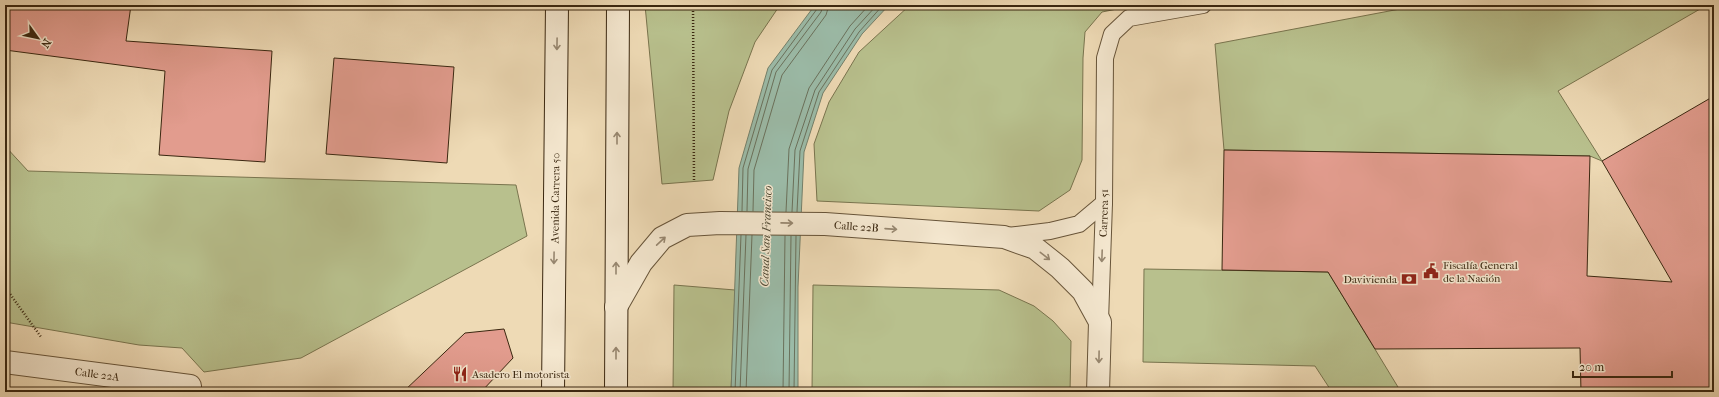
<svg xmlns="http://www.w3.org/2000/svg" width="1719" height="397" viewBox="0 0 1719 397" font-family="'IM FELL French Canon',serif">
<rect width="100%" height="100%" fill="#eedab5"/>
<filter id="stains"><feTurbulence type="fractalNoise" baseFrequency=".005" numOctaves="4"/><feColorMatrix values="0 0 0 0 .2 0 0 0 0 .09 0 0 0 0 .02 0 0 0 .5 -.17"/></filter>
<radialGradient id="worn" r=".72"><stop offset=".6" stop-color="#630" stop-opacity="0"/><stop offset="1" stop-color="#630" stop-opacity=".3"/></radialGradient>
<!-- green -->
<path fill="#b8c08d" stroke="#79744e" d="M645 5H780L755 42 729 111 713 180 662 184Z
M910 5H1137L1102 12 1085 32 1083 58 1082 160 1070 190 1039 211 817 201 814 144 829 102 859 52Z
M1421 5H1707L1558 91 1602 161 1590 156 1224 150 1215 44Z
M5 146 28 171 516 185 527 236 301 358 204 372 182 348 139 345 5 322Z
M1144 269 1328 272 1401 392H1332L1315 366 1143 362Z
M674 285 735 290 731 392H673Z
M813 285 999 290 1034 306 1053 321 1071 341 1070 392H812Z"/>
<!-- water -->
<path fill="#9bbba8" stroke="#74806b" d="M815 5H889L862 34 823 93 804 152 798 287V392H731L739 168 768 68Z"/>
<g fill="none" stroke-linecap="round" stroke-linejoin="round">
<!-- shore -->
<path stroke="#6a715c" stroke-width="1" d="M742 211 743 168 772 70 817 9 818 5
M747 211 748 169 776 72 821 12 823 5
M753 211 754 170 782 75 826 15 829 5
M786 212 789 149 809 88 850 26 869 5
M792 212 795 150 815 90 855 29 877 5
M797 212 800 151 819 92 859 32 883 5
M735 392 741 235
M740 392 746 235
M746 392 752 235
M783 392 785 236
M789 392 791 236
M794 392 796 236"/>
</g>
<!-- building -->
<path fill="#e29c8e" stroke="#3a2710" d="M5 5H131L126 41 272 51 265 162 159 155 165 71 5 50Z
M334 58 454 67 447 163 326 154Z
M1714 96V392H1581L1580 348 1375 349 1328 272 1222 270 1224 150 1590 156 1587 276 1672 282 1602 161Z
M504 329 513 358 481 392H403L465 333Z"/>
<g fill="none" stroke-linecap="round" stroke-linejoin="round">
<!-- lane casing -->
<g stroke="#675439" stroke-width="18">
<g id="lane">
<path d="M1007 236 1050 231 1079 224 1104 203"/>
<path id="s1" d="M1100 321 1104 203 1105 58 1112 34 1129 18 1203 5"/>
</g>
</g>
<!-- street casing -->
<g stroke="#675439" stroke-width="24">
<g id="street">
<path id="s2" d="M616 307 641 263 662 238 687 225 720 223 825 224 1004 237 1035 248 1060 268 1083 291 1100 322 1098 392"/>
<path id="s3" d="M5 362 190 386"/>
</g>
</g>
<!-- secondary casing -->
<g stroke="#3a2710" stroke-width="24">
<g id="secondary">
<path id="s4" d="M553 392 557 5"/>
<path d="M616 392 618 5"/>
</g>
</g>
<!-- path -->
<path stroke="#3a2710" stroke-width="2.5" stroke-dasharray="1 2" stroke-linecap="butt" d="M693 5 694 182
M5 287 41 337"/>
<!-- lane -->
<use href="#lane" stroke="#f4e7cf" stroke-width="16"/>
<!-- street -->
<use href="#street" stroke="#f4e7cf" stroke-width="22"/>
<!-- secondary -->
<use href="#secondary" stroke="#f4e7cf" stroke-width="22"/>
</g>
<!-- one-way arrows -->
<defs><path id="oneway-shaft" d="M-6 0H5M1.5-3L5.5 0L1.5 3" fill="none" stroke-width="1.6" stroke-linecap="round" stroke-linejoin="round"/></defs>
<g stroke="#978770">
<use href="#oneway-shaft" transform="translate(557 44) rotate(91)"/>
<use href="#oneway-shaft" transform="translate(617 138) rotate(-90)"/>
<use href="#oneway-shaft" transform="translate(787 223) rotate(1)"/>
<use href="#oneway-shaft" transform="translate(891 229) rotate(4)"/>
<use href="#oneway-shaft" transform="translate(661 241) rotate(-43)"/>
<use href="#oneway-shaft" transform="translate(1045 256) rotate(38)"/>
<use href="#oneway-shaft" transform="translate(1102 256) rotate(92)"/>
<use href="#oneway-shaft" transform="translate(554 258) rotate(91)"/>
<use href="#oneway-shaft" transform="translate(616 268) rotate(-90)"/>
<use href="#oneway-shaft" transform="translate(616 353) rotate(-90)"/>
<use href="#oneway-shaft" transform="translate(1099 357) rotate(91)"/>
</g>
<!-- icons -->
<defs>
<g id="civic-bare" transform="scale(1.2)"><path d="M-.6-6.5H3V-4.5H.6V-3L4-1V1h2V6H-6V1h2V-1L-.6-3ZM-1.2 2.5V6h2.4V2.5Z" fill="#8f2418" stroke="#f4e7cf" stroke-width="2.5" paint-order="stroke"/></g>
<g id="bank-bare" transform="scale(1.2)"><path d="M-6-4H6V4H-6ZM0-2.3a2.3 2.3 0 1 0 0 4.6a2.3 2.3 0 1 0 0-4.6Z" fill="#8f2418" stroke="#f4e7cf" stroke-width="2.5" paint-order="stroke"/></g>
<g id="restaurant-bare" transform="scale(1.2)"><path d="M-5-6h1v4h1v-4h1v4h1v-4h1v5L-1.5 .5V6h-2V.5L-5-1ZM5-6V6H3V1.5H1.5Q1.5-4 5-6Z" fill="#8f2418" stroke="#f4e7cf" stroke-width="2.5" paint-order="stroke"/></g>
</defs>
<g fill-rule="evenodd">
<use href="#civic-bare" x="1431" y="271"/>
<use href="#bank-bare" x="1409" y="279"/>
<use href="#restaurant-bare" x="460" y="374"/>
</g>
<g text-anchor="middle" stroke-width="3" stroke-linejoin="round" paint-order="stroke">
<!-- street labels -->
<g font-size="11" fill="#3a2710" stroke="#f4e7cf">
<text dy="4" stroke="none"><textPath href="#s4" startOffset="194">Avenida Carrera 50</textPath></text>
<text dy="4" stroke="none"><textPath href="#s1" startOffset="108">Carrera 51</textPath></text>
<text dy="4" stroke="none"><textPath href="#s2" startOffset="281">Calle 22B</textPath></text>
<text dy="4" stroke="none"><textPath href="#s3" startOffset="93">Calle 22A</textPath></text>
</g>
<!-- poi labels -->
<g font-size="11" fill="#3a2710" stroke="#f4e7cf" text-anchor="start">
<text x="1443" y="269">Fiscalía General<tspan x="1443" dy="13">de la Nación</tspan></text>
<text x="1397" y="283" text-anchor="end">Davivienda</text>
<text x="472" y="378">Asadero El motorista</text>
</g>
<!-- water labels -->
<g font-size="12" font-style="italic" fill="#524c36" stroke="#f4e7cf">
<text transform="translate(766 236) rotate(-88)" y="4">Canal San Francisco</text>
</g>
</g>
<!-- margin -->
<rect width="1719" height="397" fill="none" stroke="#eedab5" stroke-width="20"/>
<rect x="6" y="6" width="1707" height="385" fill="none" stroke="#3a2710" stroke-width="2"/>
<rect x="10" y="10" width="1699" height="377" fill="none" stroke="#3a2710"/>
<!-- north arrow -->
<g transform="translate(38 38) rotate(123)" stroke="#f4e7cf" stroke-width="3" paint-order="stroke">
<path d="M0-3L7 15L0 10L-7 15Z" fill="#3a2710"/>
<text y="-6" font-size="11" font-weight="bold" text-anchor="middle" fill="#3a2710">N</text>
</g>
<!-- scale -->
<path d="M1573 371v6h99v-6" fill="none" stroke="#3a2710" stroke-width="2"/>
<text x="1579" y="371" font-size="12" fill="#3a2710" stroke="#f4e7cf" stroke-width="3" paint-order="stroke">20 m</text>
<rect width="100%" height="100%" filter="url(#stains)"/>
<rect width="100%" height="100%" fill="url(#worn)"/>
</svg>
